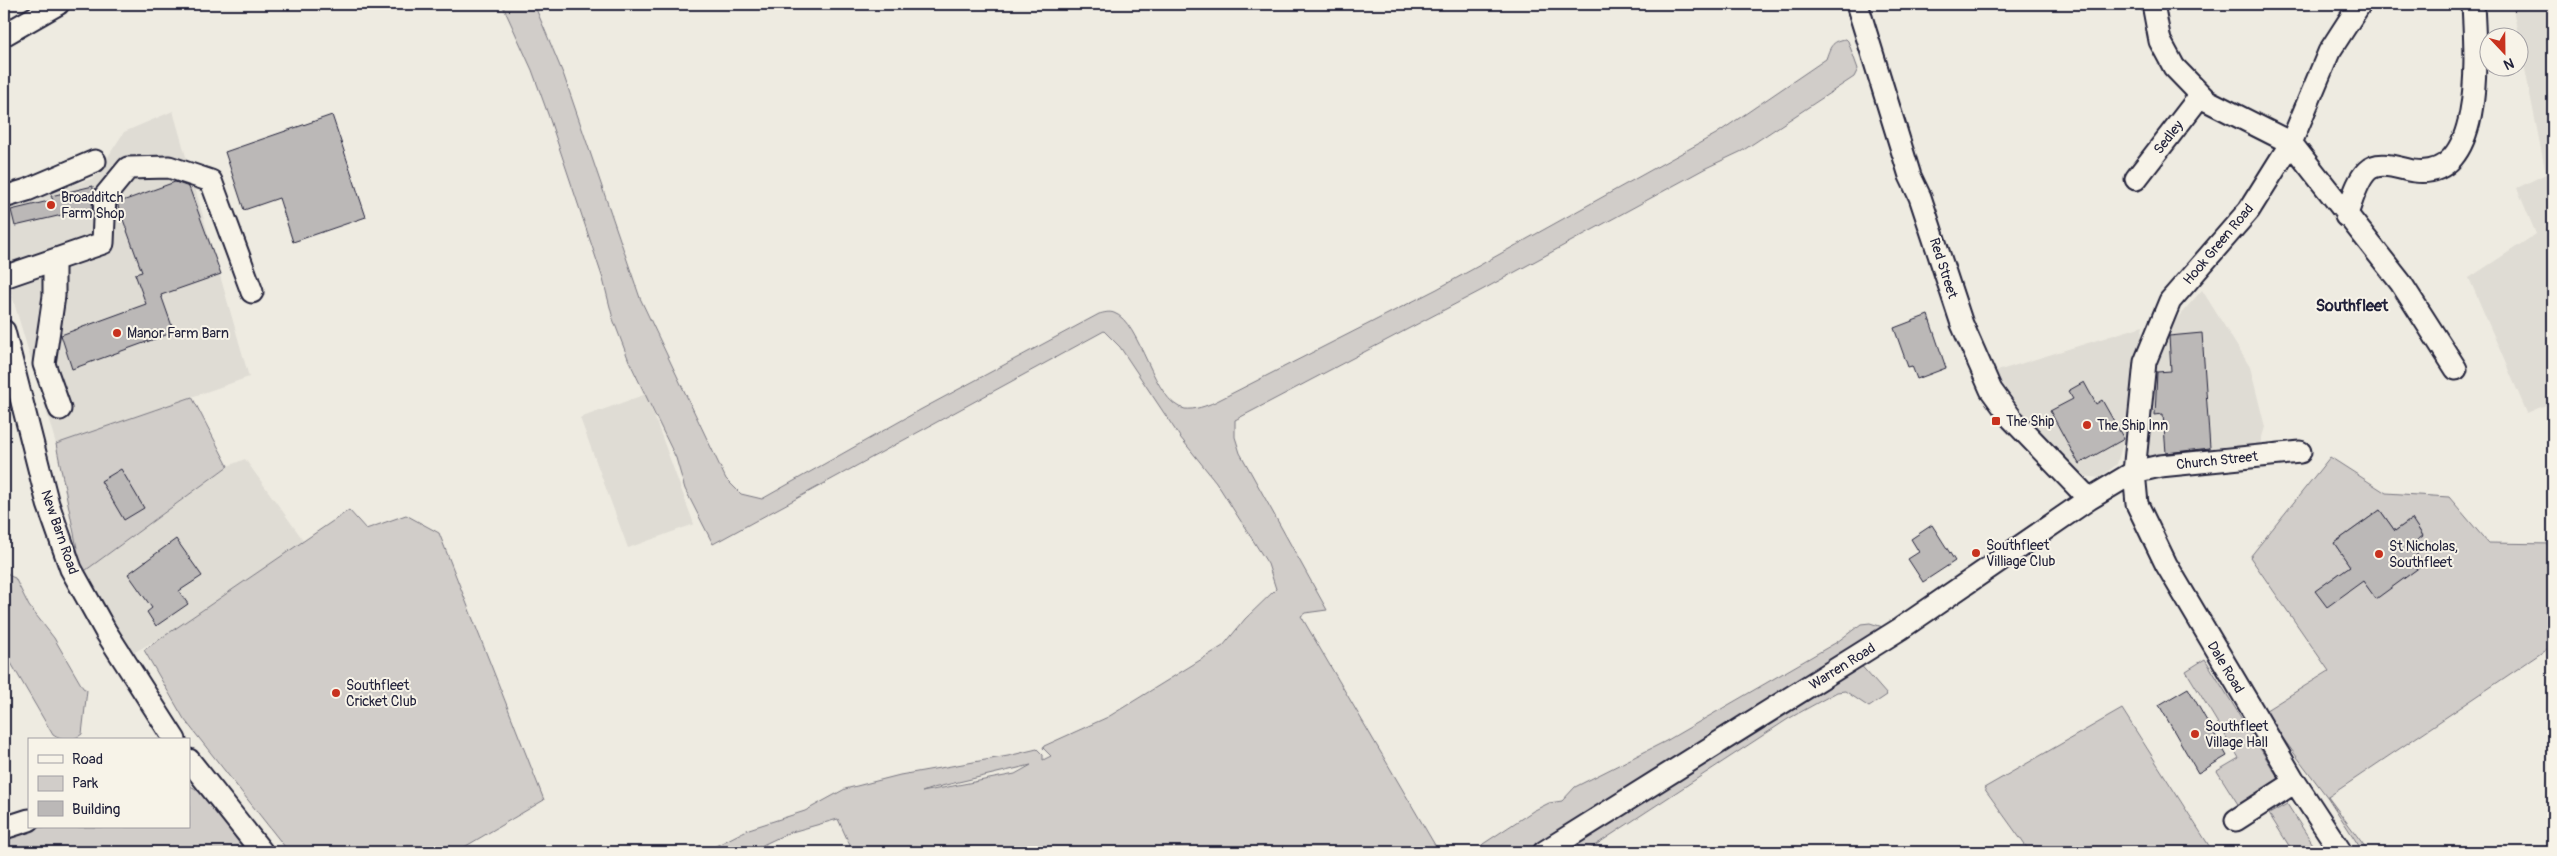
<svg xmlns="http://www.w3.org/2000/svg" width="2557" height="856" viewBox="0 0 2557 856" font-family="Pangolin,sans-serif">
<rect width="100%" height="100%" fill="#eeebe1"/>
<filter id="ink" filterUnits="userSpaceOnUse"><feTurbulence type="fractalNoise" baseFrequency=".02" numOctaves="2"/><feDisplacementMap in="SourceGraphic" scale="10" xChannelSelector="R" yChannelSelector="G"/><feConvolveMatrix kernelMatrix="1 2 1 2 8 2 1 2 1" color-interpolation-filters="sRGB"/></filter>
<g filter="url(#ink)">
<!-- built -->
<path fill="#dfdcd4" d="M2512 4H2553V402L2527 413 2469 278 2536 234 2517 188 2546 174Z
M173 111 249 377 56 444 4 269V207L94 178 124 132Z
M2202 290 2250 367 2265 427 2259 447 2147 460 2152 372 2164 333Z
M2143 326 2124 439 2117 464 2100 478 2083 476 2068 466 2034 427 1994 372Z
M646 394 694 524 628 548 580 418Z
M245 459 304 541 173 631 133 653 82 573 228 466Z"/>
<!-- green -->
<path fill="#d1cdc9" stroke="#7a7882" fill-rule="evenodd" d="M502 4H534L564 76 640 298 726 479 741 494 762 499 920 410 1099 314C1103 313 1109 311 1114 313 1141 322 1153 403 1185 409 1195 410 1206 406 1215 402L1437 289 1716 134 1826 59C1830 48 1831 41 1846 39L1848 41 1858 69 1854 77 1742 151 1706 168 1482 290 1235 420V437L1240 453 1327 610 1305 613 1301 616 1439 852H853L838 819 788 833 748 852H704L749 829 805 811 845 789 900 775 1008 756 1037 749 1043 755V760L1051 756 1043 748 1044 746 1108 717 1223 646 1245 619 1276 589 1268 564 1216 482 1180 437 1120 347 1104 331 713 544 685 489 676 458 629 361 613 319 603 279 549 117 532 70ZM1031 765 1015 774 922 792 933 788Z
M192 397 228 466 82 573 56 444Z
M2330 457 2386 493 2449 497 2488 543 2553 544V645L2328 797 2369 852H2363L2328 798 2263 712 2329 671 2250 557ZM2380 510 2395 531 2411 519 2423 535 2410 545 2424 564 2376 598 2363 581 2316 591 2350 566 2334 543Z
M349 510 366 529 406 515 439 533 544 800 456 852H289L184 719 144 650Z
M4 568 10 576 15 578 29 606 54 638 83 688 87 690 82 734C73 741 63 742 53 735L4 651Z
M1870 623 1889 629 1535 852H1477L1483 844 1533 811 1549 803 1562 801 1575 787 1666 741 1837 642 1861 624Z
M2205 659 2282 784 2241 809 2217 771 2239 758 2186 671Z
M1858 662 1887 695 1869 707 1845 691 1837 692 1788 719 1585 852H1547Z
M2122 709 2213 852H2030L1984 788Z
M189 786C201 786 239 841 248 852H4V833L29 827H189Z
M2287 804 2318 852H2293L2269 814Z"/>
<!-- building -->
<path fill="#bbb8b7" stroke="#22223b" d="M332 115 366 217 293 242 279 198 244 210 225 152Z
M175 182 189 187 221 274 161 295 174 332 72 369 61 335 146 304 135 274 142 272 117 203Z
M93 186 92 208 15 226 11 210 53 200 51 196Z
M1928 315 1946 368 1917 379 1912 366 1908 367 1894 328Z
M2202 333 2210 448 2166 453 2163 414 2155 415 2157 372 2171 371 2169 336Z
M2084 382 2096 404 2102 400 2124 439 2079 464 2050 411 2073 399 2068 391Z
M121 469 144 508 124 520 101 481Z
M2380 510 2395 531 2412 519 2423 536 2410 545 2424 564 2376 599 2363 581 2327 607 2315 591 2350 566 2334 543Z
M1932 525 1955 561 1923 582 1908 559 1919 552 1911 539Z
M176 539 202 576 179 591 188 604 156 626 147 612 152 608 128 574Z
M2188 688 2227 756 2198 773 2159 705Z"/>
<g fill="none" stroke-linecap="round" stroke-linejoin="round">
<!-- minor casing -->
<g stroke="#22223b" stroke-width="25">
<path id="minor" d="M1857 4 1910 176 1920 197 1962 324 1991 390 2012 419 2089 499
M2153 4 2160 41 2174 67 2206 100 2291 143 2401 283 2456 369
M4 35 58 4
M2136 179 2200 96
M4 197 27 190 95 161
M2346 216C2352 202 2356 182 2367 171 2379 159 2400 169 2414 171 2487 181 2475 48 2473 4
M54 260V296L44 364 60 409
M4 277 103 243 105 196 128 168 169 167 211 181 252 292
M4 331 48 504 71 569 106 632 175 740
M189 760 262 852
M2236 820 2295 782
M4 828 29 820
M1544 852 1900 629 2089 499 2134 472 2160 466 2300 452
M2341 852 2295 782 2166 564 2137 504 2134 472 2145 362 2170 301 2249 210 2291 143 2329 52 2360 4"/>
</g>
<!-- minor -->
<use href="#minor" stroke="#f7f3e8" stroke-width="21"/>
</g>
</g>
<!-- markers -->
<g fill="#c8321e" stroke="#f7f3e8" stroke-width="2">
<circle cx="51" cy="205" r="5"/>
<circle cx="117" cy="333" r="5"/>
<rect x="1991" y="416" width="10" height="10" rx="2.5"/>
<circle cx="2087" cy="425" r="5"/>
<circle cx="1976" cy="553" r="5"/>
<circle cx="2379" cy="554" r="5"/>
<circle cx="336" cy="693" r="5"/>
<circle cx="2195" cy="734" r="5"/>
</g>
<g text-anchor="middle" stroke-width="4" stroke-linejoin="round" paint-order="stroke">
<!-- street labels -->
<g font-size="14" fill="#22223b" stroke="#f7f3e8">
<text transform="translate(2168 137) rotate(-52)" y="5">Sedley</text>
<text transform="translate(2218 244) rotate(-50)" y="5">Hook Green Road</text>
<text transform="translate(1944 268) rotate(72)" y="5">Red Street</text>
<text transform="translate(2217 460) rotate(-6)" y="5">Church Street</text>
<text transform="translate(60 532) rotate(71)" y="5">New Barn Road</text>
<text transform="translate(1842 666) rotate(-32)" y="5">Warren Road</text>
<text transform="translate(2226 667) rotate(59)" y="5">Dale Road</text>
</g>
<!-- poi labels -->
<g font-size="14" fill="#22223b" stroke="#f7f3e8" text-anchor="start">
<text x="61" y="202">Broadditch<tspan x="61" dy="16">Farm Shop</tspan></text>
<text x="127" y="338">Manor Farm Barn</text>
<text x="2006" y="426">The Ship</text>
<text x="2097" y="430">The Ship Inn</text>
<text x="1986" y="550">Southfleet<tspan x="1986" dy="16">Villiage Club</tspan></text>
<text x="2389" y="551">St Nicholas,<tspan x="2389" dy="16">Southfleet</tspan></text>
<text x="346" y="690">Southfleet<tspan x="346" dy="16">Cricket Club</tspan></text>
<text x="2205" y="731">Southfleet<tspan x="2205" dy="16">Village Hall</tspan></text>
</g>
<!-- quarter labels -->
<g font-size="16" font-weight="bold" fill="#22223b" stroke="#f7f3e8">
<text x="2352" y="311">Southfleet</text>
</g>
</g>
<!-- margin -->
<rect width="2557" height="856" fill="none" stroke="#f7f3e8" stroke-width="20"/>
<rect x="10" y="10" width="2537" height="836" fill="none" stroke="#22223b" stroke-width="2" filter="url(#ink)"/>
<!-- legend -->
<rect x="28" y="738" width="162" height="90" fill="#f7f3e8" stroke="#a29fa3"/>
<rect x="38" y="755" width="25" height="8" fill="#f7f3e8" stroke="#a29fa3"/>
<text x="72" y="764" font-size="15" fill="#22223b">Road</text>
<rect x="38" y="776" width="25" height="15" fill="#d1cdc9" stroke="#a29fa3"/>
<text x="72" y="788" font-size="15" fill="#22223b">Park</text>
<rect x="38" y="801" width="25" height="15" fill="#bbb8b7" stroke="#a29fa3"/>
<text x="72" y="814" font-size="15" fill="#22223b">Building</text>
<!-- north arrow -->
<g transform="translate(2504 52) rotate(158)"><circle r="24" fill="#f7f3e8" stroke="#a29fa3"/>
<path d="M0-4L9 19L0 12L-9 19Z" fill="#c8321e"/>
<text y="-8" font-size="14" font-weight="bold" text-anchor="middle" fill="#22223b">N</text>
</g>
</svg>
